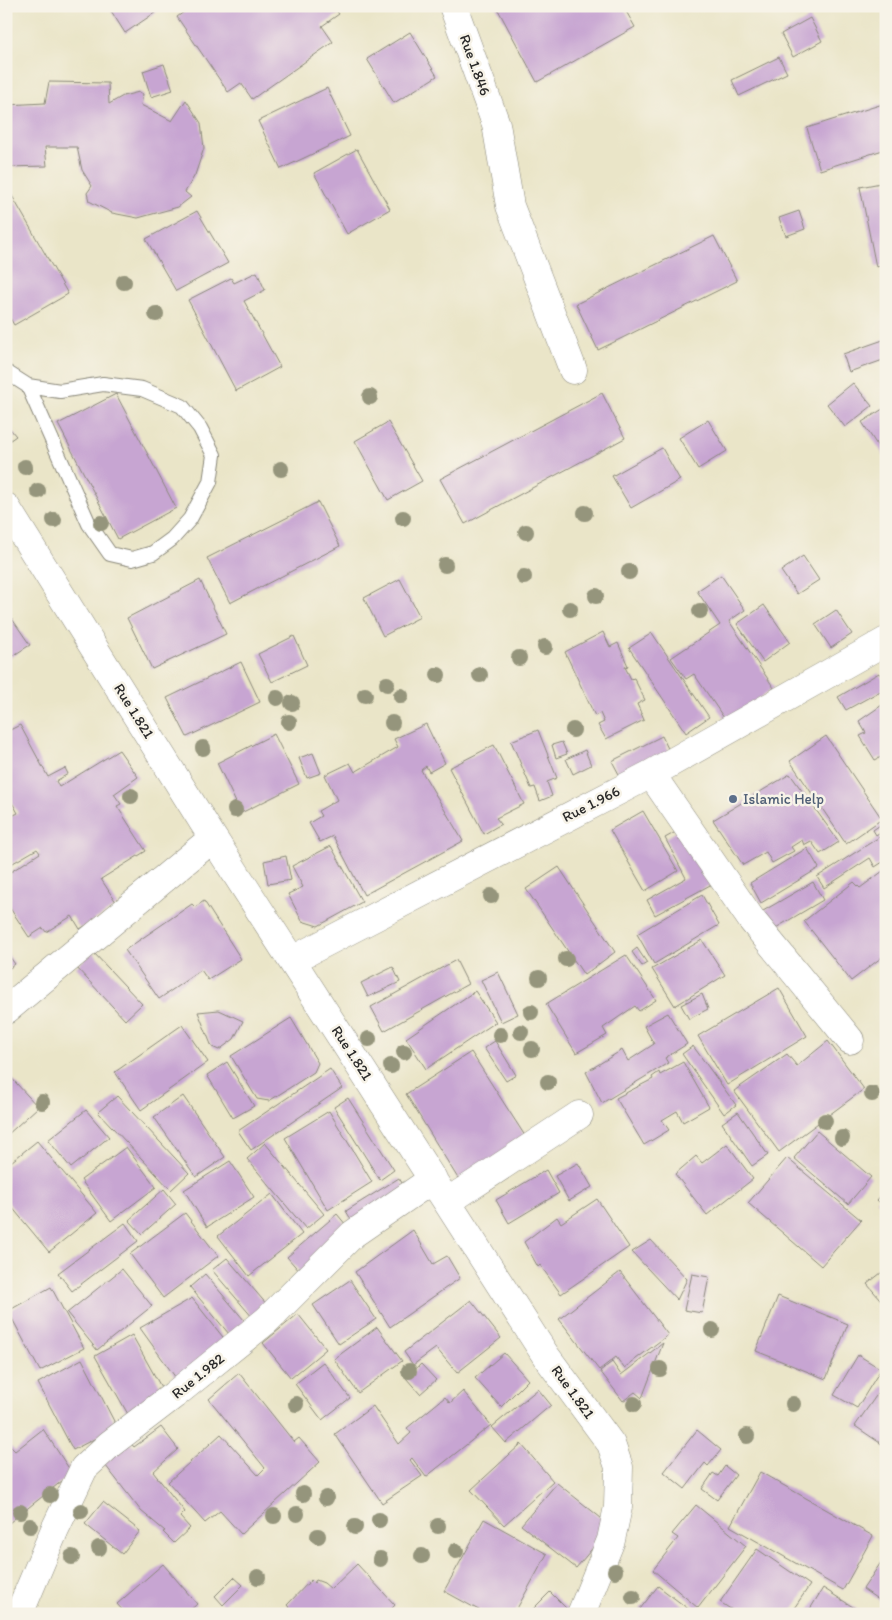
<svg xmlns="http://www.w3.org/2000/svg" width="892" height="1620" viewBox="0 0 892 1620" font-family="Itim,sans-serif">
<rect width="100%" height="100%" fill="#f7f3e8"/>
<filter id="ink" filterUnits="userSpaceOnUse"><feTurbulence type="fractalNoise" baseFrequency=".02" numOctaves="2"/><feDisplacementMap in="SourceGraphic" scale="10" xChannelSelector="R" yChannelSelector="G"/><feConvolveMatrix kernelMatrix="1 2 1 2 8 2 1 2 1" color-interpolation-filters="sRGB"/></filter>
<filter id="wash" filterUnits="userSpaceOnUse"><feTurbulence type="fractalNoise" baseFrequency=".0096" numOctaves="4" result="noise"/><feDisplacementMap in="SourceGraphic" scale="20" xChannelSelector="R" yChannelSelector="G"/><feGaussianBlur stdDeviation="1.12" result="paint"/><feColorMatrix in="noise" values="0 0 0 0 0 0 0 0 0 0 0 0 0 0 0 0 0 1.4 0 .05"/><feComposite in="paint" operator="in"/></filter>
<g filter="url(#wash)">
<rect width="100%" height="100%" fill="#eae5c8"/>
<g id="blocks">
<!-- building -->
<path fill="#c7a5d2" d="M108 6H152L156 12 125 33Z
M192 6H333L339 14 322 26 333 42 252 99 241 83 228 92 177 17Z
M496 6H623L635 27 537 82Z
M810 18 822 41 793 57 781 34Z
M410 32 437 76 394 103 367 59Z
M779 57 787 73 739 96 732 80Z
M164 64 173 90 151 97 143 71Z
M49 82 108 83 109 104 123 96 139 92 143 94 141 105 172 121 186 100 201 123 204 148 195 175 185 192 191 197 178 207 138 218 112 213 89 201 87 193 92 186 82 170 77 147H45L47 166 6 167V105L45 103Z
M327 88 350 136 281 169 258 121Z
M886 103V149L820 170 807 128Z
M357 149 390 209 347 234 314 173Z
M886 182V265L876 267 860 187Z
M11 194 68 294 14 325 6 311V197Z
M197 211 228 263 176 291 146 239Z
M799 211 805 229 786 236 779 218Z
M714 236 737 281 598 350 576 304Z
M257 272 265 290 244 301 280 367 236 391 188 300 231 278 234 283Z
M886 339V359L849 372 843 354Z
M853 383 872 406 845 427 827 404Z
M602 393 625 438 465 524 440 479Z
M116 394 176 508 118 539 58 424Z
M886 407V459L862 422Z
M708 420 727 451 698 469 679 438Z
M388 422 422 481 388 500 355 441Z
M6 424 16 436 6 443Z
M662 448 680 480 631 508 612 476Z
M318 502 340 546 230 603 207 558Z
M803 556 819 580 797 594 781 571Z
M721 575 745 610 729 621 774 688 726 721 694 674 686 679 671 658 720 625 697 591Z
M400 579 420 617 383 636 364 598Z
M200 580 226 634 152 669 127 618Z
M764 605 790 642 763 662 737 624Z
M6 610 30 645 6 660Z
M836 610 852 634 831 648 815 624Z
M603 632 610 647 618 643 628 666 625 667 631 679 634 678 645 700 637 704 644 720 606 739 598 725 604 722 600 713 595 716 565 652Z
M652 633 709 717 686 733 629 648Z
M294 636 307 665 272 682 258 654Z
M241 662 260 702 187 737 167 698Z
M879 673 886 683V688L846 710 838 697Z
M882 705 886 712V765L881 757 875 760 860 736 866 733 859 721Z
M426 724 445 763 429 772 426 766 421 770 463 841 364 895 333 836 320 842 309 823 321 816 318 811 337 800 325 775 350 763 355 772 398 747 394 739Z
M20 725 48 777 65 768 68 774 56 781 59 787 119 750 138 777 114 794 121 804 117 806 146 851 101 879 118 905 80 929 72 916 46 932 43 928 29 937 6 902V875L40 853 37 849 6 867V819L18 813 6 792V732Z
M538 730 557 778 547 782 552 796 540 801 535 787 531 788 511 741Z
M274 734 299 784 241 813 217 763Z
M662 736 671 755 622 780 612 761Z
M826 736 882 819 846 844 790 761Z
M562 742 567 754 556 758 552 745Z
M494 745 524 804 496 818 501 824 484 834 449 768Z
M585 750 591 765 573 774 566 759Z
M313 753 321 773 307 778 299 758Z
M790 774 839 842 820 854 811 841 804 845 802 840 791 847 794 851 772 863 766 852 743 865 713 820Z
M643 811 678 871 645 891 610 830Z
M886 821V828L876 835 873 830Z
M683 828 712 884 655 915 647 900 686 878 665 838Z
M881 836 886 843V860L875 867 870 858 824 888 817 877Z
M331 846 362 902 318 926 302 921 288 894 303 887 292 866Z
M807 848 819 868 761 903 750 883Z
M286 856 291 880 268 884 264 861Z
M559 867 615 952 584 975 526 889Z
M883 871 886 874V954L851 981 804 921 854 882 860 888Z
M813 882 823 900 774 929 763 911Z
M702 895 719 925 654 964 637 934Z
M204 901 241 959 208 980 201 970 159 999 125 950 192 904 195 907Z
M702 940 725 975 675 1006 652 969Z
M637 948 647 963 642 966 632 952Z
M6 952 15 964 6 971Z
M93 952 142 1004 125 1020 76 967Z
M626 955 656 1000 639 1011 635 1006 603 1028 607 1035 576 1053 546 1004Z
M456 960 468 984 384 1031 371 1007Z
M393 967 400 982 368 997 361 983Z
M498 972 518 1014 501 1022 481 980Z
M779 988 807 1036 727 1085 698 1036Z
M475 991 496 1022 426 1069 406 1038Z
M702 994 708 1009 689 1019 681 1005Z
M219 1010 243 1021 234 1039 219 1050 212 1047 198 1012Z
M668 1013 687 1044 665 1058 668 1063 602 1103 586 1072 622 1050 628 1061 654 1044 644 1026Z
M291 1018 318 1063 314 1072 269 1101 257 1099 231 1056Z
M182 1025 208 1062 141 1110 115 1072Z
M495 1041 516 1075 506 1081 484 1048Z
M828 1041 864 1089 779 1152 734 1091 787 1054 797 1066Z
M693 1046 736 1105 724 1114 682 1054Z
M471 1052 529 1142 462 1185 406 1094Z
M227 1062 254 1106 233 1118 207 1075Z
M683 1062 709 1107 683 1122 677 1111 662 1120 669 1130 644 1145 616 1098 653 1079 652 1077 659 1072 660 1075Z
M330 1069 342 1088 251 1150 238 1131Z
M6 1072 38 1107 6 1136Z
M117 1096 189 1173 171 1190 98 1112Z
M183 1096 225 1157 196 1177 154 1117Z
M348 1098 394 1170 380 1180 334 1107Z
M86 1110 109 1137 71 1168 48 1140Z
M329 1111 372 1182 328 1210 285 1138Z
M738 1112 768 1155 752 1166 722 1123Z
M817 1131 871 1177 848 1204 794 1158Z
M37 1141 97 1213 49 1252 6 1200V1166Z
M265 1143 324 1214 306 1229 247 1159Z
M727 1144 753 1179 707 1215 675 1174 696 1156 702 1163Z
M126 1147 156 1187 111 1221 81 1180Z
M787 1158 861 1220 821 1266 748 1203Z
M230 1161 254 1197 207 1227 184 1190Z
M578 1163 592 1187 569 1201 555 1176Z
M546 1170 559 1193 509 1223 496 1200Z
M399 1178 405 1188 352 1221 346 1211Z
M164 1189 176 1204 142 1234 129 1220Z
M886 1190V1209L877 1200Z
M272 1194 302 1234 249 1276 218 1236Z
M597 1199 629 1247 561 1294 540 1265 538 1267 524 1242 557 1217 561 1223Z
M185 1213 218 1256 163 1298 130 1254Z
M337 1214 351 1231 301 1273 287 1257Z
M125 1223 138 1241 72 1291 58 1273Z
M413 1230 433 1264 447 1256 460 1278 390 1327 355 1272Z
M651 1240 687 1279 677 1300 632 1252Z
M227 1258 268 1306 253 1318 212 1270Z
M122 1269 152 1306 97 1350 67 1313Z
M886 1269V1306L867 1284Z
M620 1272 668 1335 624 1368 616 1357 599 1370 559 1319Z
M205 1274 250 1327 234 1340 190 1287Z
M692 1274 709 1277 702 1313 684 1310Z
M350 1280 376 1319 339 1344 313 1305Z
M51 1287 84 1348 40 1371 8 1311Z
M778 1296 848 1324 826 1379 756 1351Z
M192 1298 230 1346 181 1385 140 1328Z
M471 1300 501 1338 457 1373 436 1348 413 1365 404 1352Z
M298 1314 326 1349 291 1378 263 1343Z
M377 1327 402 1361 358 1393 334 1359Z
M132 1335 166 1396 129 1416 95 1356Z
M663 1343 642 1398 635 1392 623 1401 600 1371 612 1362 621 1375Z
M504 1353 528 1380 501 1407 475 1378Z
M858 1355 881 1369 857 1408 834 1395Z
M82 1359 117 1427 73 1450 38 1383Z
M323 1362 350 1398 322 1420 295 1384Z
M421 1364 436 1380 420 1394 406 1378Z
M239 1373 294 1442 299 1438 320 1462 241 1534 220 1511 205 1523 168 1482 221 1434 258 1475 265 1468 209 1399Z
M883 1386 886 1388V1447L855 1426Z
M538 1389 551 1405 506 1443 492 1427Z
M463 1391 491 1425 426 1477 412 1458 410 1460 422 1476 382 1503 335 1434 373 1406 399 1444 411 1433 407 1428 445 1397 450 1403Z
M161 1427 178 1449 153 1472 185 1512 180 1517 190 1528 174 1543 163 1532 165 1531 141 1511 102 1461 128 1440 134 1447Z
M43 1429 72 1473 9 1523 6 1520V1447L9 1445 15 1451Z
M697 1430 721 1450 708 1466 705 1463 685 1489 664 1472Z
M521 1444 553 1481 504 1525 471 1490Z
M725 1466 736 1475 717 1500 702 1489 713 1473 718 1476Z
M760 1472 873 1536 843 1590 730 1526Z
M557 1483 611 1526 576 1568 521 1525Z
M103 1502 140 1531 122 1554 85 1524Z
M696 1505 746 1546 698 1608 653 1570 678 1538 672 1534Z
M484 1519 547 1554 514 1614H486L444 1591Z
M757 1549 810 1585 790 1614H738L720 1602Z
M886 1555V1605L863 1589Z
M163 1564 197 1604 186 1614H126L117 1604Z
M357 1564 395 1605 387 1614H295L287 1605 311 1580 314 1583 316 1580 324 1583 331 1589Z
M234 1577 243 1585 223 1605 215 1596Z
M658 1586 695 1614H646L640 1609Z
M823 1588 864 1614H807Z
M550 1592 572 1614H528Z"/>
</g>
</g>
<g filter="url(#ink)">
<use href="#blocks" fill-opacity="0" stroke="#8a887a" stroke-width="1"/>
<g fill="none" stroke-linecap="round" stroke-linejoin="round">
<!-- lane casing -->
<g stroke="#8a887a" stroke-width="16">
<path id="lane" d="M6 372 28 386 60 391 103 384 142 389 182 406 200 428 214 455 210 482 190 519 172 539 153 553 132 559 110 554 89 524 28 386"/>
</g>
<!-- street casing -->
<g stroke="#8a887a" stroke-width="29">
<path id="street" d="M453 6 496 124 510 206 573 370
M6 507 213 838 546 1356 611 1444 619 1467 618 1507 611 1540 581 1614
M651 774 751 919 850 1040
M292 960 651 774 886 641
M6 1010 213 838
M447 1202 579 1115
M19 1614 55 1529 84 1468 110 1444 174 1395 267 1320 353 1234 433 1179"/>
</g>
<!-- lane -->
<use href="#lane" stroke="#fff" stroke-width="14"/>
<!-- street -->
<use href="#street" stroke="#fff" stroke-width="28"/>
</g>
<!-- trees -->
<g fill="#95957b">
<circle cx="124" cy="282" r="8"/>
<circle cx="156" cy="314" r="8"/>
<circle cx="370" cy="397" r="8"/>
<circle cx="25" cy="467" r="8"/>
<circle cx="281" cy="469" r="8"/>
<circle cx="38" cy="491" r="8"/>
<circle cx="585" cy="513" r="8"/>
<circle cx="403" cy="518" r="8"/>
<circle cx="54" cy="520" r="8"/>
<circle cx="101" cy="523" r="8"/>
<circle cx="526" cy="532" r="8"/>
<circle cx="445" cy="565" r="8"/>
<circle cx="629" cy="572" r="8"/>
<circle cx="524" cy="577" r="8"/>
<circle cx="596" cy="596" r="8"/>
<circle cx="570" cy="609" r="8"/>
<circle cx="700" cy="611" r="8"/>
<circle cx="545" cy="647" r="8"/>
<circle cx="519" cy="658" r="8"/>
<circle cx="438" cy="675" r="8"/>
<circle cx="480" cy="675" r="8"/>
<circle cx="387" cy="684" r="8"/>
<circle cx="365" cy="695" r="8"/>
<circle cx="401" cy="696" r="8"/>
<circle cx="277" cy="698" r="8"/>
<circle cx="292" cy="703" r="8"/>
<circle cx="289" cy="722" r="8"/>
<circle cx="392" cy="723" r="8"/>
<circle cx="573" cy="730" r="8"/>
<circle cx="203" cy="748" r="8"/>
<circle cx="131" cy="796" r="8"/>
<circle cx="235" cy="810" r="8"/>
<circle cx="491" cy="896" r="8"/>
<circle cx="566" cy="959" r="8"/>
<circle cx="539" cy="978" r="8"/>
<circle cx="531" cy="1012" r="8"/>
<circle cx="521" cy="1032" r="8"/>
<circle cx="500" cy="1035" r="8"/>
<circle cx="369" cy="1039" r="8"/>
<circle cx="532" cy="1049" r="8"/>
<circle cx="404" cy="1052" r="8"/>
<circle cx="391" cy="1066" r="8"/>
<circle cx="548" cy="1082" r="8"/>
<circle cx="872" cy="1094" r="8"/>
<circle cx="42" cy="1102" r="8"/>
<circle cx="825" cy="1121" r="8"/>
<circle cx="842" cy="1138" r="8"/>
<circle cx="712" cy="1330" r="8"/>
<circle cx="660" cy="1369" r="8"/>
<circle cx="409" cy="1371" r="8"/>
<circle cx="296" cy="1404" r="8"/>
<circle cx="634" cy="1404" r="8"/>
<circle cx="793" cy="1404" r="8"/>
<circle cx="747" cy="1436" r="8"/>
<circle cx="303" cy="1494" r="8"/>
<circle cx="50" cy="1495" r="8"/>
<circle cx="326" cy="1498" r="8"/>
<circle cx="81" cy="1511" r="8"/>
<circle cx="20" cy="1512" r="8"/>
<circle cx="297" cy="1514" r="8"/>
<circle cx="274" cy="1516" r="8"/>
<circle cx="379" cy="1520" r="8"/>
<circle cx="30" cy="1526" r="8"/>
<circle cx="438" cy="1526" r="8"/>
<circle cx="355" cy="1527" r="8"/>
<circle cx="318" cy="1536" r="8"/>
<circle cx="99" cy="1548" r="8"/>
<circle cx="456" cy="1551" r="8"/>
<circle cx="422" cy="1556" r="8"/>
<circle cx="72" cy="1557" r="8"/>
<circle cx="380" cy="1559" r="8"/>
<circle cx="615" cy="1571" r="8"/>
<circle cx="258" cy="1577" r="8"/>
<circle cx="633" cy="1597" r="8"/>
</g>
</g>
<!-- markers -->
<circle fill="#5c6f8a" stroke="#f7f3e8" stroke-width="2" cx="733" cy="799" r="5"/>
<g text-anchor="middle" stroke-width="5" stroke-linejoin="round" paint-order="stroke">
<!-- street labels -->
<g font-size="15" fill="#2b2b2b" stroke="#f7f3e8">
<text transform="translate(475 65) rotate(70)" y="5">Rue 1.846</text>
<text transform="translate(134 711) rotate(58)" y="5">Rue 1.821</text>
<text transform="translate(591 804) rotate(-27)" y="5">Rue 1.966</text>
<text transform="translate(352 1053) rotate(57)" y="5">Rue 1.821</text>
<text transform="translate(198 1376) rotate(-39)" y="5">Rue 1.982</text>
<text transform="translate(573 1392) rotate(54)" y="5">Rue 1.821</text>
</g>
<!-- service labels -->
<g font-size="15" fill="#4e5e75" stroke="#f7f3e8" text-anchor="start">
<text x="743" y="804">Islamic Help</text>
</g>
</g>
<!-- margin -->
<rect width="892" height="1620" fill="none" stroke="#f7f3e8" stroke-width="25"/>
</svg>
